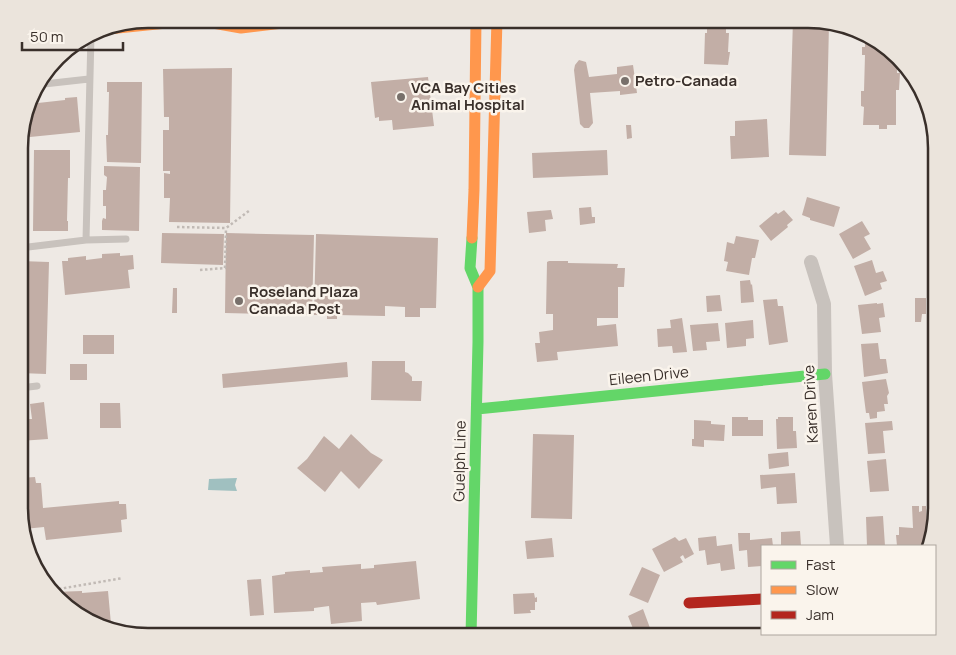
<svg xmlns="http://www.w3.org/2000/svg" width="956" height="655" viewBox="0 0 956 655" font-family="Manrope,sans-serif">
<rect width="100%" height="100%" fill="#eee9e4"/>
<!-- water -->
<path fill="#a0c0c0" d="M237 478 235 485 237 491 208 490 209 479Z"/>
<!-- building -->
<path fill="#c2aea6" d="M793 19H817L829 24 826 156 789 155Z
M707 26 726 27V33H729L728 52H730L728 65 704 64 705 33H707Z
M865 37 887 45 897 58V73H900L899 90H896V125H887V129H879V125H863L864 107 861 106V91H864L865 55H862V47H865Z
M579 60 586 62 589 77 617 74V67L633 65 637 93 620 95V91L590 93 593 123 589 128H584L580 124 574 70 575 65Z
M232 68 230 223 169 222 170 198H164V173L170 174V171H163V130H169V117H164L163 69Z
M428 77 434 126 393 130 392 120 379 121V117L375 118 371 82Z
M107 82H142L141 163 107 162 106 135H108L109 92H107Z
M77 97 80 132 20 138V130L29 104 65 100V98Z
M767 119 769 157 731 159 730 136H735V121Z
M626 125H631L632 138 627 139Z
M34 150H70V178H68L67 221H68V231H33Z
M607 150 608 175 533 178 532 153Z
M104 166 140 167 139 231 102 230V221L103 218 106 219V206H103V190H106L107 177 104 175Z
M807 197 840 207 834 227 810 220V218L802 215Z
M591 207 592 217H595V223L580 225 579 208Z
M551 210 553 219 545 220 546 231 529 233 527 212Z
M784 210 793 220 787 225 788 227 771 241 759 226 776 212 778 214Z
M862 221 870 234 864 237 871 249 853 259 839 234Z
M162 233 224 234 223 265 161 263Z
M226 233 314 235 312 315 225 313Z
M316 234 438 238 436 308H420V317H405V307L385 306V316L337 315V319H327V315H314Z
M736 236 759 240 755 258H752L749 275 726 271 728 262 724 261 727 242 734 244Z
M120 253V256L133 255 134 269 128 270 130 288 65 295 62 261H68V258L86 256V260L102 258V254Z
M872 260 876 273 883 271 887 281 880 283 882 289 865 296 854 266Z
M20 261 49 262 46 374 20 373Z
M549 261H568V263L618 264 617 268H625L624 287H618V318H597V326L616 324 618 346 557 352 558 360 537 362 535 343H540L539 332 553 330V314H546L547 262Z
M750 280 751 285 752 284 754 302 741 303 740 281Z
M173 288H177V313H172Z
M720 295 722 311 707 312 706 296Z
M915 298H926V314H922L921 322H915Z
M777 299 778 306H783L788 342 769 345 763 300Z
M877 303V304L883 303 885 317 879 318 881 332 862 334 858 305Z
M682 318 687 352 673 353 672 346 658 347 657 329 671 328 670 320Z
M753 320 754 338 746 339V346L727 348 725 323Z
M718 323 720 341 706 342 707 350 693 351 690 325Z
M83 335H114V354H83Z
M878 343 880 359H886L888 373 864 377 861 344Z
M372 361H405V372L408 373 412 377V381H422L421 401 371 400Z
M347 362 348 377 223 388 222 374Z
M70 364H87V380H70Z
M937 373V390L930 391 928 375Z
M886 379 889 393 887 396 888 404H884L885 411 877 412V418L870 419 869 413H866L862 382Z
M44 402 48 439 20 441V405L24 404 26 419H32L30 404Z
M100 403H120L121 428H100Z
M732 417H748V420H763V436H732Z
M778 417H793V431H796L797 448 777 449 776 419H778Z
M694 420 711 421V424L725 425 724 441 704 440V447L692 446V439H694Z
M892 421 893 430 883 431 885 453 868 454 865 423Z
M351 434 371 453 383 460 359 489 341 471 325 492 297 468 307 459 324 436 339 449Z
M533 434 574 435 572 519 531 518Z
M788 452 789 466 769 469 768 454Z
M886 459 889 491 870 492 867 461Z
M795 473 797 503 777 504 776 487 761 489 760 475Z
M35 477 36 483H41L43 508 119 501V504H126L127 519 121 520 122 532 46 540 44 527 24 529V524H20V478Z
M931 494H937V508H932Z
M912 506H919V512L922 511V506H926L927 529H926L928 540 926 546H897L896 535H899V527L913 528Z
M883 516 885 546H867L866 517Z
M800 531 801 546H781V532Z
M738 533H750V540L772 538 773 546H762V566L748 567 747 550 739 551Z
M716 536 717 546 732 544 735 569 721 571 720 563 707 565 705 550 699 551 698 538Z
M675 537 679 541 686 538 694 554 685 559 683 555 680 557 683 562 664 572 652 549Z
M552 538 554 557 527 559 525 541Z
M416 561 420 599 377 605 376 602 361 603 362 621 331 624 329 606 314 608V611L274 613 272 576 285 574V572L310 570V573L323 572 322 567 361 564V569L374 568V565Z
M642 567 660 575 648 603 629 595Z
M261 579 264 615 250 616 247 580Z
M82 591V593L108 591 111 624 69 610 54 592Z
M534 593 535 598 537 597V602H535V610H530L531 613 514 614 513 594Z
M643 609 650 628 653 627 657 636H636L628 616Z
M544 627V636H523V628Z"/>
<g fill="none" stroke-linecap="round" stroke-linejoin="round">
<!-- path -->
<path stroke="#c1bab5" stroke-width="2.5" stroke-dasharray="2.5 2.5" stroke-linecap="butt" d="M432 111 443 110
M177 227 226 228 250 210
M200 270 225 268 226 228
M53 581V590L123 578"/>
<!-- lane -->
<path stroke="#c8c2bd" stroke-width="7" d="M35 85 89 79
M86 240 91 35
M20 248 86 240 126 239
M20 388 37 386"/>
<!-- street -->
<path stroke="#c8c2bd" stroke-width="14" d="M811 262 824 304 825 374 837 546"/>
<!-- fast -->
<path stroke="#63d668" stroke-width="11" d="M477 409 825 374
M471 636 478 342V287L470 268 472 238"/>
<!-- slow -->
<path stroke="#ff974d" stroke-width="11" d="M98 30 196 20 241 28 316 19
M472 238 474 190 476 19
M478 287 490 271 497 19"/>
<!-- jam -->
<path stroke="#b3261e" stroke-width="11" d="M689 603 762 599"/>
</g>
<!-- markers -->
<g fill="#78706b" stroke="#faf4ec" stroke-width="2">
<circle cx="625" cy="81" r="5"/>
<circle cx="401" cy="97" r="5"/>
<circle cx="239" cy="301" r="5"/>
</g>
<g text-anchor="middle" stroke-width="5" stroke-linejoin="round" paint-order="stroke">
<!-- poi labels -->
<g font-size="15" font-weight="bold" fill="#392f2a" stroke="#faf4ec" text-anchor="start">
<text x="635" y="86">Petro-Canada</text>
<text x="411" y="93">VCA Bay Cities<tspan x="411" dy="17">Animal Hospital</tspan></text>
<text x="249" y="297">Roseland Plaza<tspan x="249" dy="17">Canada Post</tspan></text>
</g>
<!-- street labels -->
<g font-size="15" fill="#392f2a" stroke="#faf4ec">
<text transform="translate(649 376) rotate(-6)" y="5">Eileen Drive</text>
<text transform="translate(811 404) rotate(-93)" y="5">Karen Drive</text>
<text transform="translate(460 461) rotate(-89)" y="5">Guelph Line</text>
</g>
</g>
<!-- crop -->
<path d="M0 0H956V655H0ZM148 28H808A120 120 0 0 1 928 148V508A120 120 0 0 1 808 628H148A120 120 0 0 1 28 508V148A120 120 0 0 1 148 28Z" fill="#ebe4dc" fill-rule="evenodd"/>
<path fill="none" stroke="#392f2a" stroke-width="2.5" d="M148 28H808A120 120 0 0 1 928 148V508A120 120 0 0 1 808 628H148A120 120 0 0 1 28 508V148A120 120 0 0 1 148 28Z"/>
<!-- legend -->
<rect x="761" y="545" width="175" height="90" fill="#faf4ec" stroke="#ada59e"/>
<rect x="771" y="561" width="25" height="8" fill="#63d668" stroke="#ada59e"/>
<text x="806" y="570" font-size="15" fill="#392f2a">Fast</text>
<rect x="771" y="586" width="25" height="8" fill="#ff974d" stroke="#ada59e"/>
<text x="806" y="595" font-size="15" fill="#392f2a">Slow</text>
<rect x="771" y="611" width="25" height="8" fill="#b3261e" stroke="#ada59e"/>
<text x="806" y="620" font-size="15" fill="#392f2a">Jam</text>
<!-- scale -->
<path d="M22 42v8h101v-8" fill="none" stroke="#392f2a" stroke-width="2.5"/>
<text x="30" y="42" font-size="15" fill="#392f2a" stroke="#faf4ec" stroke-width="4" paint-order="stroke">50 m</text>
</svg>
